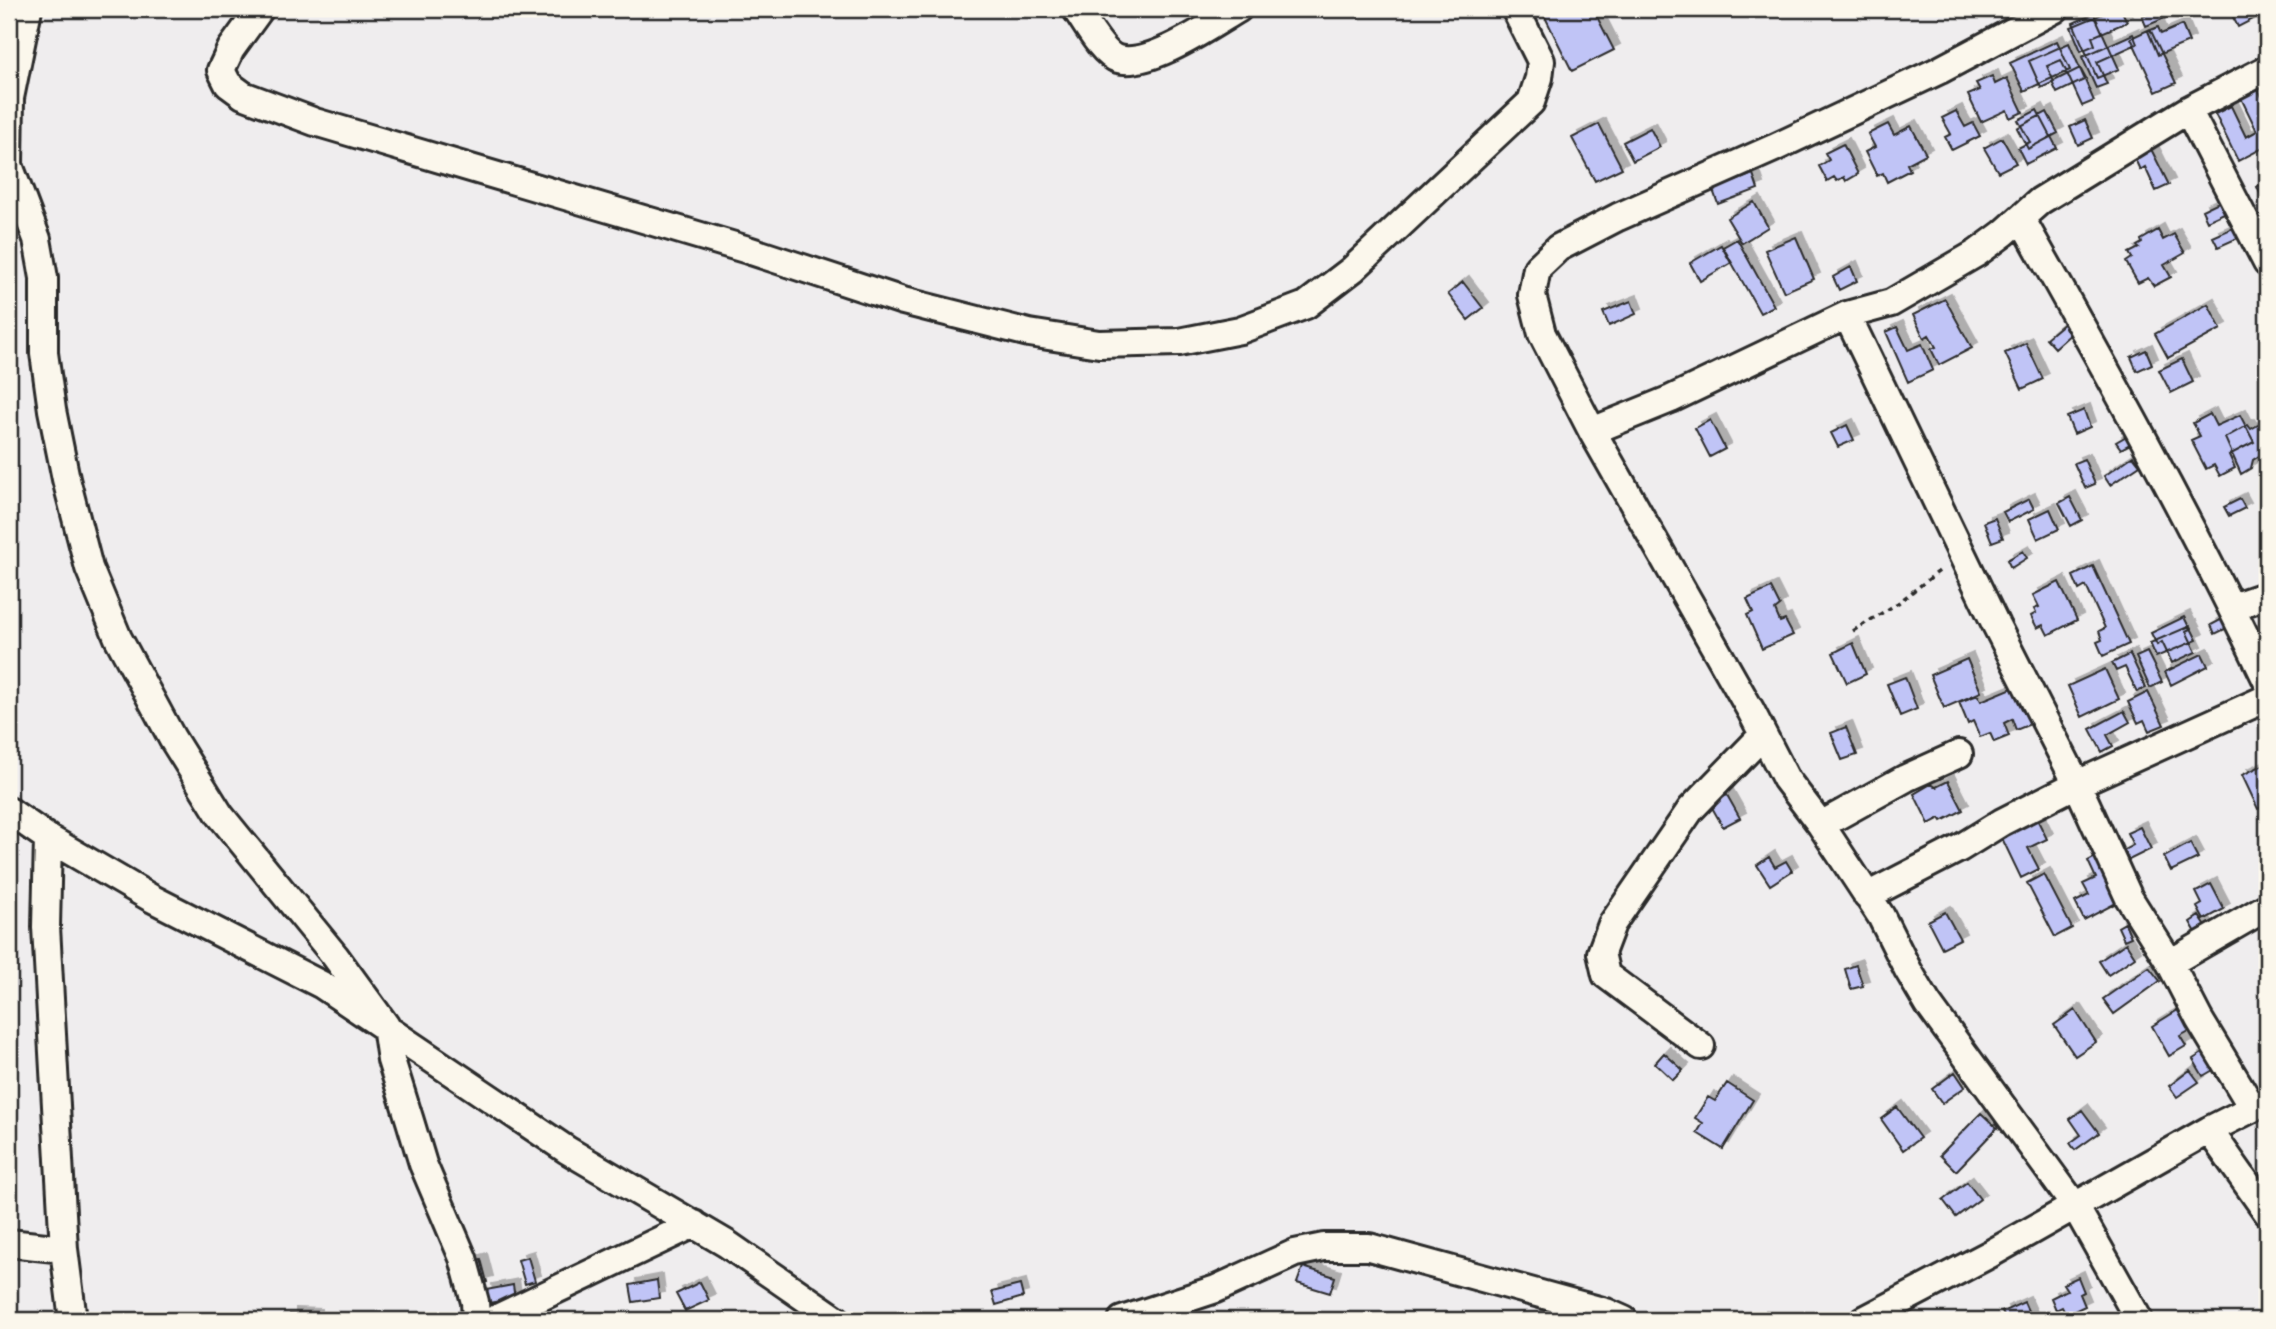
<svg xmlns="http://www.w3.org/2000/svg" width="2276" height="1329" viewBox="0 0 2276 1329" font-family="'Balsamiq Sans',sans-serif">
<defs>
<filter id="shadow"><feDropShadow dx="6" dy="-6" stdDeviation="0" flood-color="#0004"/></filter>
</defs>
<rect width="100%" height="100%" fill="#efedee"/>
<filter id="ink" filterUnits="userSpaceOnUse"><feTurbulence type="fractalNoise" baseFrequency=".0143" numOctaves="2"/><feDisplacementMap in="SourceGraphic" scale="14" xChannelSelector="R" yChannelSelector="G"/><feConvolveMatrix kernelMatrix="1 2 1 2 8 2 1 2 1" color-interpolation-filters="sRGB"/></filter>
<g filter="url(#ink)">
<!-- building -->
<path fill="#c0c4f6" stroke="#2b2b2b" stroke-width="2" filter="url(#shadow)" d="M1541 9H1593L1614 50 1572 71Z
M1721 9H1743L1725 17Z
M2114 9H2121L2127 22 2092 37 2095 45 2081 51 2071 27Z
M2161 9H2173L2175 14 2146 26 2142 16Z
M2229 9H2267V12L2238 27Z
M2094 14 2119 69 2097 78 2073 23Z
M2182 25 2189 42 2158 55 2148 31 2158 27 2161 34Z
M2150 29 2176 83 2156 92 2131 38Z
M2133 34 2137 44 2097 62 2107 84 2096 88 2082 57Z
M2057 41 2070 70 2024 91 2010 63Z
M2069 43 2094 101 2082 106 2061 60 2047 66 2054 82 2041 88 2029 61Z
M2080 68 2086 79 2057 93 2052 82Z
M1992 76 1995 84 2007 78 2023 112 2010 118 2007 110 1981 122 1968 95 1980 90 1976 83Z
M2257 87 2267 107V146L2238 161 2215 114 2231 106 2246 137 2257 131 2240 96Z
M2037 110 2057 148 2026 164 2018 148 2030 142 2018 120Z
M1956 111 1965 127 1973 123 1980 136 1952 150 1945 137 1951 134 1942 118Z
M2047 112 2058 133 2028 149 2017 128Z
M2085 120 2093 138 2078 145 2070 127Z
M1599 124 1622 168 1595 181 1572 138Z
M1888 124 1894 135 1911 126 1926 154 1907 164 1910 170 1887 182 1883 173 1877 176 1865 152 1875 147 1868 134Z
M1650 128 1660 147 1633 161 1623 142Z
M2002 138 2016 163 1998 172 1984 148Z
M1843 144 1858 174 1846 181 1844 177 1837 181 1834 177 1827 181 1819 166 1829 160 1825 153Z
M2151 149 2169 185 2156 191 2145 167 2140 170 2134 157Z
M1753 174 1758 189 1718 204 1713 190Z
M2267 181V207L2257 187Z
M2231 196 2243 219 2231 226 2224 213 2207 221 2202 210Z
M1754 202 1768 227 1742 243 1727 218Z
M2244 223 2249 233 2218 247 2213 237Z
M2158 230 2163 240 2174 234 2185 253 2164 265 2171 277 2154 286 2148 278 2138 283 2126 262 2132 258 2129 253 2139 248 2137 246 2142 243 2141 240Z
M1796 237 1814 279 1784 292 1765 250Z
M1737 239 1774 306 1760 313 1723 247Z
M1721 245 1731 263 1700 281 1690 263Z
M1851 267 1857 281 1839 290 1833 277Z
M1463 282 1483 308 1468 320 1448 294Z
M1945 299 1972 348 1939 365 1931 349 1936 347 1929 335 1924 338 1913 315Z
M1631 301 1636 314 1609 326 1603 312Z
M2208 304 2221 329 2168 358 2155 334Z
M2064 323 2072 333 2055 348 2046 338Z
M1897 327 1908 350 1922 344 1933 370 1908 382 1886 332Z
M2026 343 2043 379 2022 389 2005 353Z
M2146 350 2152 364 2137 371 2131 357Z
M2182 359 2193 382 2171 393 2159 370Z
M2084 410 2090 427 2074 434 2067 417Z
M2210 414 2216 426 2240 415 2254 442 2229 455 2235 468 2220 476 2214 465 2206 469 2191 440 2200 436 2193 423Z
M1710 420 1725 449 1710 457 1695 428Z
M2263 422 2267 429V459L2264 453 2253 460 2251 468 2241 474 2225 438 2248 425 2251 429Z
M1847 425 1854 440 1838 447 1831 433Z
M2130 434 2134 442 2121 449 2116 442Z
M2133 456 2140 465 2110 485 2104 476Z
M2084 459 2095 484 2085 488 2074 463Z
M2070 497 2082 520 2071 526 2059 503Z
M2029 499 2034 509 2008 522 2003 512Z
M2240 499 2245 508 2229 516 2224 507Z
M2050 509 2059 529 2038 539 2029 519Z
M1995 518 2003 538 1992 542 1984 522Z
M2023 551 2027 558 2011 568 2007 560Z
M2093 566 2129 644 2103 656 2097 642 2102 640 2099 631 2105 628 2086 586 2079 590 2073 576Z
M2059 582 2077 620 2048 635 2043 625 2037 628 2031 616 2036 613 2034 609 2039 607 2033 595Z
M1771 588 1780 606 1775 610 1780 622 1785 620 1793 635 1762 649 1747 615 1753 612 1747 599Z
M2184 617 2190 629 2186 631 2196 652 2172 663 2162 642 2157 645 2151 633Z
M2226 617 2231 626 2215 634 2211 625Z
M2190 626 2197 640 2156 657 2150 643Z
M1853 643 1866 674 1847 683 1833 653Z
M2147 652 2162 682 2150 688 2136 657Z
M2130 654 2146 688 2137 692 2125 667 2116 671 2112 663Z
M2202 654 2208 666 2171 685 2165 672Z
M1967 659 1981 692 1944 708 1930 675Z
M2105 669 2119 699 2082 717 2068 686Z
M1905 677 1917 709 1900 716 1887 684Z
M2017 686 2033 723 2016 730 2012 719 2004 723 2009 736 1994 742 1990 733 1980 737 1973 721 1968 724 1959 702 1978 695 1981 701Z
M2148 692 2164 725 2149 731 2144 720 2138 723 2128 702Z
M2124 711 2130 722 2107 735 2113 746 2102 752 2090 729Z
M1846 727 1857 755 1842 760 1831 733Z
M2267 763V805L2258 809 2242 775Z
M1948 781 1963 810 1942 821 1940 818 1929 824 1914 794 1931 784 1936 787Z
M1727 795 1740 818 1723 827 1710 804Z
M2035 815 2047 839 2028 848 2039 869 2021 878 1999 832Z
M2140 827 2151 849 2129 860 2124 850 2133 845 2127 833Z
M2190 843 2198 858 2171 871 2164 857Z
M2099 855 2122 900 2084 920 2075 902 2089 895 2083 884 2096 878 2088 861Z
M1769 857 1775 867 1786 861 1792 871 1770 885 1757 865Z
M2044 874 2072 928 2055 937 2027 883Z
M2211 884 2224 909 2204 920 2197 907 2202 904 2196 892Z
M1945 912 1960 939 1942 948 1928 921Z
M2199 916 2207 928 2197 934 2190 922Z
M2125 923 2131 937 2124 940 2118 927Z
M2126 943 2135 957 2108 975 2099 961Z
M1856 965 1863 986 1851 989 1845 969Z
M2149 967 2160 981 2114 1014 2103 999Z
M2186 1005 2198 1026 2180 1036 2186 1046 2169 1056 2152 1026Z
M2075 1010 2096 1042 2075 1056 2054 1025Z
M2209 1049 2220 1066 2203 1076 2193 1059Z
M1664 1053 1683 1070 1673 1080 1655 1063Z
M2190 1070 2199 1082 2177 1097 2169 1086Z
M1955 1072 1965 1087 1942 1103 1932 1089Z
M1727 1083 1753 1100 1723 1149 1697 1133 1703 1123 1695 1118 1708 1097 1715 1101Z
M1897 1107 1920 1138 1903 1150 1881 1119Z
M2082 1110 2099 1133 2075 1150 2070 1143 2081 1135 2070 1119Z
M1981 1113 1997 1128 1956 1171 1940 1155Z
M1967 1182 1980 1199 1956 1217 1943 1200Z
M528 1257 535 1281 525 1284 518 1260Z
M481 1259 487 1282 476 1285 470 1262Z
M1303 1267 1335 1277 1330 1293 1297 1283Z
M2078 1277 2084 1292 2080 1294 2085 1306 2066 1315 2062 1307 2056 1310 2051 1298 2067 1290 2063 1284Z
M657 1280 659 1298 633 1302 630 1285Z
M700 1282 709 1300 685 1311 676 1294Z
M513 1285 515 1299 488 1303 486 1290Z
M1020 1285 1023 1297 996 1305 992 1292Z
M2024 1302 2032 1320H2006L2002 1312Z
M290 1314 316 1315V1320H290Z"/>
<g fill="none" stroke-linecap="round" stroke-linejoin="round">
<!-- minor casing -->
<g stroke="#2b2b2b" stroke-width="32">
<path id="minor" d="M28 9 10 98 9 165 37 239 44 278V353L52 410 66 479 89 568 118 638 172 738 220 815 335 956 386 1026 391 1060 410 1121 423 1164 463 1258 475 1302 476 1320
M260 9 231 49 221 70 228 84 243 95 315 122 748 250 903 301 1029 333 1099 344 1179 342 1240 330 1306 305 1353 269 1531 102 1539 78 1541 61 1515 9
M1076 9C1085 22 1103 55 1118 59 1149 68 1211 25 1238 9
M2055 9 1940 70 1774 148 1618 217 1558 248 1537 268 1532 295 1542 334 1592 431 1751 711 1786 779 1821 825 1881 916 1908 970 1928 1004 2075 1206 2139 1320
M2188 110 2267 263
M2021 218C2107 371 2192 523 2267 681
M1847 315 1996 625 2077 784 2129 898 2170 963 2199 1019 2252 1107
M1592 431 1671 399 1847 315 1891 303 1977 253 2004 233 2040 201 2188 110 2267 69
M2232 607 2267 595
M9 811 48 838 151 898 322 985 567 1150 727 1244 837 1320
M1821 825 1906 778 1959 754
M48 838 46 927 64 1249 73 1320
M1867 896 1960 848 2002 822 2077 784 2267 698
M2170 963 2267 907
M1701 1046 1606 975 1601 953 1612 924 1691 809 1763 735
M2209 1130 2267 1212
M9 1243 64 1249
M493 1320 694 1224
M1122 1320 1216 1289 1295 1253 1324 1247H1369L1606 1312 1624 1320
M1864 1320 1990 1254 2209 1130 2267 1101"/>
</g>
<!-- path -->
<path stroke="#2b2b2b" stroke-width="3.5" stroke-dasharray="5 5" stroke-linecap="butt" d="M1853 631 1898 603 1943 568"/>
<!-- minor -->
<use href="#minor" stroke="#fbf7ec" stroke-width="26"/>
</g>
</g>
<!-- margin -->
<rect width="2276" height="1329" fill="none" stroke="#fbf7ec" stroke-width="35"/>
<rect x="18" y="18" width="2241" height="1294" fill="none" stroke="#2b2b2b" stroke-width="2.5" filter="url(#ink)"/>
</svg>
